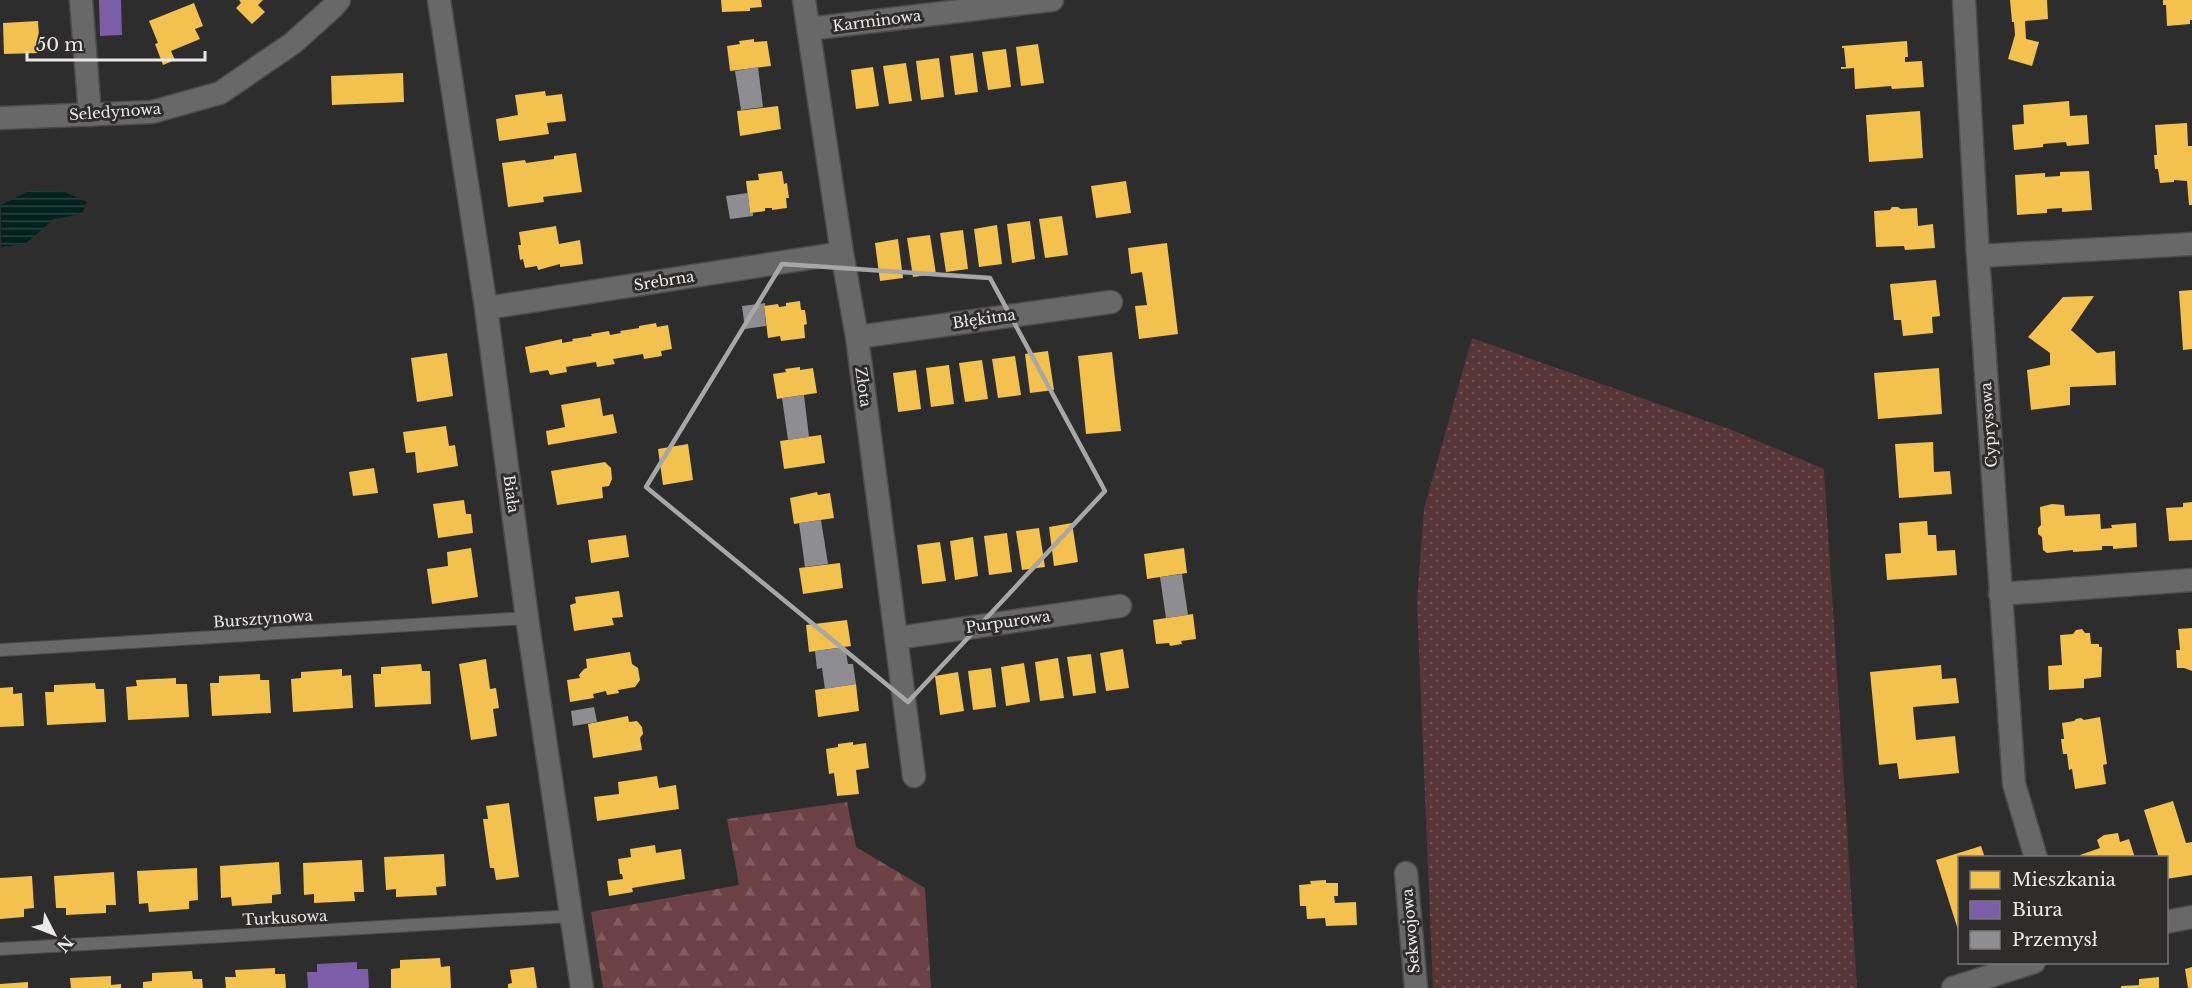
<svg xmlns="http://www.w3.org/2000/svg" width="2192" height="988" viewBox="0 0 2192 988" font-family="'Libre Baskerville',serif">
<defs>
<pattern id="green-dots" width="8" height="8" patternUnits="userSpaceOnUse" patternTransform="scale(1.5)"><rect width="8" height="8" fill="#583638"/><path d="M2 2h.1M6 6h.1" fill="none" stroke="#705355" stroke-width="1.8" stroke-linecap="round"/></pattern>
<pattern id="forest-firs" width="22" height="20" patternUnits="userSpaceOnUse" patternTransform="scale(1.5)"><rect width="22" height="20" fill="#6c4144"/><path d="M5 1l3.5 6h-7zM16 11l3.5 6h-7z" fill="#815c5f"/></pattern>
<pattern id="water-rules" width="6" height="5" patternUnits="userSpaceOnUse" patternTransform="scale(1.5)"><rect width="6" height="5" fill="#04221d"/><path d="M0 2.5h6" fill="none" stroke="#29423e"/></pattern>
</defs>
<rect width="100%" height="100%" fill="#2e2d2d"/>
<!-- green -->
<path fill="url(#green-dots)" d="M1472 338 1732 430 1824 469 1857 988H1433L1417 602 1424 509Z"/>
<!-- forest -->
<path fill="url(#forest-firs)" d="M847 802 856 847 925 888 931 988H603L591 912 739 885 727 819Z"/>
<!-- water -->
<path fill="url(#water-rules)" d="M31 190 65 192 87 202 82 214 54 219 25 244 1 247V205Z"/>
<!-- homes -->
<path fill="#f2c14e" d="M239 0H263L258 5 265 12 252 24 236 8 241 3Z
M721 0H761L762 7 750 8V11L722 12Z
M2010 0H2047L2048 19 2025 21 2026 39 2039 42 2032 66 2008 59 2015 35 2014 22H2012Z
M2163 0H2192V20H2190V24L2167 26 2166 5H2163Z
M194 3 203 26 195 29 200 39 171 51 175 60 163 65 155 44 158 43 149 21Z
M38 21 40 53 4 54 3 23Z
M754 39V42L767 41 771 66 730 71 727 46 740 44 739 41Z
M1907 41 1908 57H1905V62L1922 61 1924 87 1892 89 1891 86 1855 89 1854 68 1841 69V67H1846L1844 48H1842V46Z
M1038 44 1044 83 1021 86 1016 47Z
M1006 49 1011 87 988 90 982 52Z
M973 53 978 92 955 95 950 56Z
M939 58 944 97 921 100 916 61Z
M906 63 912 101 889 104 883 66Z
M873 67 879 106 856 109 851 70Z
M403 73 404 102 332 105 331 76Z
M545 91 546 96 562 94 566 121 547 123 549 134 499 141 496 119 518 115 515 95Z
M2069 101 2070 116 2087 115 2089 144 2067 146 2066 142 2043 144V147L2014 150 2012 125 2024 124 2023 105Z
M778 106 781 129 740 136 737 111Z
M1920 111 1923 158 1869 162 1866 115Z
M2187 123 2188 146H2192V205H2189L2187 181 2174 180V182L2160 183 2158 169H2155L2154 155H2157L2155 125Z
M576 153 582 192 543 197 544 202 508 207 502 163 525 160 526 163 554 159V156Z
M782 171 784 184 787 183 789 198H786L787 208 772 210V208H765V211L750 213 746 181 759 180 758 174Z
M2089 171 2092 210 2062 212V208L2047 209V213L2017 215 2015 175 2045 173V177L2060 176V172Z
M1126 181 1131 213 1096 218 1091 186Z
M1892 207H1898L1901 209 1917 208 1918 226 1933 224 1935 248 1905 250 1904 246 1876 247 1874 211 1890 210Z
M1062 216 1068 255 1045 258 1039 219Z
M1030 221 1035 259 1012 263 1007 224Z
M997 225 1002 264 979 267 974 229Z
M556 226 559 244 580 240 583 264 560 267V264L538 270 537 266 525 268 523 259 520 260 518 245H521L519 232Z
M963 230 968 269 946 272 940 233Z
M930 235 936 274 913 277 907 238Z
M898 239 903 278 880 281 875 243Z
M1167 243 1178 334 1139 339 1135 306 1147 305 1142 272 1131 274 1128 248Z
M1936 280 1940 316 1932 317 1933 333 1903 336 1901 320H1894L1890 284Z
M2192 290V349L2183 350 2179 291Z
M2094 296 2071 330 2097 353 2115 351 2116 385 2070 387V405L2031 410 2027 370 2050 365V353L2028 337 2063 297Z
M800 301 801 310H805L807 324 804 325 805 338 781 341 780 336 768 338 764 306 778 304 779 307 786 306V303Z
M656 323 657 327 668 325 672 349 661 351 662 356 644 359 643 354 613 359 615 364 597 367 596 362 566 367 567 372 550 375 548 370 530 373 525 347 562 339V343L573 341 572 339 592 336 591 334 609 331 610 335 621 333 620 331 639 328V326Z
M1048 351 1054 390 1030 393 1025 354Z
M1112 352 1121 431 1086 434 1078 356Z
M447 353 453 396 417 402 411 358Z
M1015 356 1021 395 998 398 992 359Z
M982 360 988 399 965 402 959 363Z
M949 365 954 404 931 407 926 368Z
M800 367V370L813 368 817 393 777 399 773 374 786 372 785 369Z
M1939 368 1942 414 1878 419 1874 373Z
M916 370 921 409 898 412 893 373Z
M600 398 603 416 613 414 617 433 548 445 546 431 565 427 561 405Z
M446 426 449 446 455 445 458 466 417 473 415 452 406 453 403 432Z
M821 435 825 463 784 469 780 441Z
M1933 442 1934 472 1950 471 1952 494 1899 498 1895 444Z
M688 444 693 480 663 485 658 449Z
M605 462 611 468 612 479 609 486 602 487 603 498 557 505 551 471Z
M374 468 378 493 353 496 349 472Z
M817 492 818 495 830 493 834 518 794 524 790 498Z
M464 500 466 514H471L473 533 438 538 433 504Z
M2192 502V540L2169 541 2166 508 2183 507V503Z
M2052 504 2064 505 2065 516 2100 514 2101 529 2112 528 2111 525 2136 523 2137 547 2113 549V546H2102V550L2073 552V550L2047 553 2043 550 2042 537 2038 534V528L2041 525 2040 507Z
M1927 521 1928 535H1936L1937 551 1955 550 1957 575 1887 580 1885 554 1901 553 1899 523Z
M1072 523 1078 562 1054 566 1049 527Z
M1039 528 1045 567 1022 570 1016 531Z
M1007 533 1012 572 989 575 984 536Z
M626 535 629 557 591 563 588 540Z
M973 537 978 576 955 580 950 541Z
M940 542 946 581 922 584 917 545Z
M471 548 478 597 432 604 427 569 448 566 447 552Z
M1184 548 1187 573 1147 579 1144 554Z
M840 563 843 588 803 594 799 568Z
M619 591 623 617 612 618 614 625 574 631 570 605 576 603 575 597Z
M1193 614 1196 639 1181 641 1182 644 1170 646 1169 643 1156 644 1153 620Z
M847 620 851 646 809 652 806 625Z
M2192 628V671L2184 668H2177L2176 650H2180L2178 629Z
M2082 629 2085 633H2090L2091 644H2099V647H2102L2101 677 2084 679V688L2049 690 2048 666 2062 665 2060 635 2073 634 2076 630Z
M1123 649 1129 688 1106 691 1100 653Z
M630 652 632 664 638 668 640 680 635 687 618 690 619 693 607 695 606 691 593 694 594 698 570 702 567 680 580 678 579 675 584 669 587 668 586 659Z
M1091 654 1096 693 1073 696 1067 657Z
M1058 658 1064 698 1040 701 1035 662Z
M486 659 490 689 496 688 499 708 493 709 497 736 471 740 459 664Z
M1024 663 1030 702 1006 706 1001 667Z
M421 664 422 671H430L431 704 375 707 373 674H381V667Z
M1941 665 1942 679 1956 678 1959 703 1913 707 1916 740 1955 736 1959 773 1899 779 1897 763 1879 765 1870 672Z
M991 668 996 707 973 710 968 671Z
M342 669V676L351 675 353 708 293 712 291 679 301 678V672Z
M958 672 964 711 940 715 935 676Z
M260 674V680H269L271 713 212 716 210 683H219V676Z
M176 678V684H187L189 717 128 720 126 687 137 686 136 680Z
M95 683 96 689H104L106 722 47 725 45 692H54V685Z
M856 684 859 711 818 717 815 690Z
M13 687V694L22 693 24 726 0 727V688Z
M628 716 629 722 637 721 642 727 643 734 640 738 642 750 593 758 588 724Z
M2100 717 2107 764 2103 765 2106 784 2075 789 2072 769 2069 770 2067 754H2063L2061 739H2064L2062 723 2074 721 2076 719 2081 718 2084 720Z
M853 742V745L866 743 869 768 856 770 859 794 837 796 834 773 829 774 826 749 838 747V744Z
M657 776 659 788 676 785 679 809 597 821 594 797 619 794 618 782Z
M2173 801 2186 843 2192 842V875L2166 879V858H2159L2144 810Z
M509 803 519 877 496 880 494 868H490L483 819H488L486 806Z
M2118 833 2120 842 2129 839 2135 858H2081L2080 855 2100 848 2097 840 2104 835Z
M655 845 656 853 681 849 685 879 632 888 633 892 609 896 607 881 623 879 622 874H620L618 859 631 857 630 849Z
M1981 846 1985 858H1960L1959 933 1936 860Z
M444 854 446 886 436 887 437 895 396 897V889L386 890 384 857Z
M362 860 364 892H354L355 901 314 903V894L304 895 303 863Z
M279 862 281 894 272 895V903L232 906 231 897 221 898 220 866Z
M197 868 198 900 189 901V909L149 912 148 903 139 904 137 871Z
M114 872 116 905H106V913L66 915V908H56L54 876Z
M32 876 34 908 24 909V917L0 919V878Z
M1326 880V883H1338V896H1334L1335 903 1356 902 1357 925 1326 926 1325 918 1307 919 1306 906H1300L1299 885 1311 884 1310 881Z
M440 958 441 967 450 966 451 988H391V969L400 968V960Z
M534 967 537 988H508V984L512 983 510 970Z
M2192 967V988H2188L2185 969Z
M275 968V974H285L286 988H226L225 977H236L235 970Z
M192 971 193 979H202L203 988H143V982L152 981V973Z
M111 976V985L121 984V988H71L70 978Z
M2159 977V988H2121V986L2139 985V979Z
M28 982V988H0V984Z"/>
<!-- offices -->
<path fill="#7b5ea7" d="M99 0H121L122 35 100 36Z
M357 962V969H368L369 988H308L307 972H317V964Z"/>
<!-- industry -->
<path fill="#8d8d92" d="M758 67 763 107 741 110 735 71Z
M748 193 750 213H753V216L730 219 726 196Z
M765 303V306H764L766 326 745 329 742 306Z
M804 395 809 437 788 440 782 398Z
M821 520 828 564 805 567 799 523Z
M1182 574 1188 615 1166 618 1160 577Z
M845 647 848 664H853L856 684 825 689 822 668 817 669 815 651Z
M594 707 597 722 573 726 571 711Z"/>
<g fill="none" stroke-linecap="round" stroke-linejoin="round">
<!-- lane casing -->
<g stroke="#4c4b4b" stroke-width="14">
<path id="lane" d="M0 650 527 618
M0 949 572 916"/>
</g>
<!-- street casing -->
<g stroke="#4c4b4b" stroke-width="25">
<path id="street" d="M81 0 90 115
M439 0 486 308 527 618 582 988
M804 0 842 253 857 337 914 776
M1964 0 1978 256 2014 784 2036 858
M808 29 1052 0
M0 118 152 112 220 93 293 43 332 8 339 0
M1978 256 2192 244
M486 308 842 253
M857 337 1111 302
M2000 594 2192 580
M897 638 1120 606
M1406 873 1416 988
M2166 922 2192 917
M1953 988 2034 962"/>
</g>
<!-- lane -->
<use href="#lane" stroke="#696868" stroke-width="12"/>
<!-- street -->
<use href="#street" stroke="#696868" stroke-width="22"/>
</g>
<!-- marked area -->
<path fill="none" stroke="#a8a7a7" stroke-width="4.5" stroke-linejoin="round" d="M782 264 990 278 1105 491 908 702 646 487Z"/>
<g text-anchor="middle" stroke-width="6" stroke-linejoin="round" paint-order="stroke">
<!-- street labels -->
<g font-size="15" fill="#eae8e9" stroke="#2f2c2c">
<text transform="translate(877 21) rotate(-7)" y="5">Karminowa</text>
<text transform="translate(115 112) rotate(-4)" y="5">Seledynowa</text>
<text transform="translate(664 281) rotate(-9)" y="5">Srebrna</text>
<text transform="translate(984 319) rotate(-8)" y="5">Błękitna</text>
<text transform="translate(863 387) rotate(82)" y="5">Złota</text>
<text transform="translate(1989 425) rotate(-94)" y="5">Cyprysowa</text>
<text transform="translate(511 494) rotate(82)" y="5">Biała</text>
<text transform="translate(263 619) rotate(-4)" y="5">Bursztynowa</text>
<text transform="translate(1008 622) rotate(-8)" y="5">Purpurowa</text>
<text transform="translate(285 918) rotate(-3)" y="5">Turkusowa</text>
<text transform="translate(1411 931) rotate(-95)" y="5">Sekwojowa</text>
</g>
</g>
<!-- legend -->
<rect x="1958" y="856" width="210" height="108" fill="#2f2c2c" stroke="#7a7778" stroke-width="1.5"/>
<rect x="1970" y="871" width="30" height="18" fill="#f2c14e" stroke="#7a7778" stroke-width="1.5"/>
<text x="2012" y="886" font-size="18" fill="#eae8e9">Mieszkania</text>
<rect x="1970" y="901" width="30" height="18" fill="#7b5ea7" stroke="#7a7778" stroke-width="1.5"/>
<text x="2012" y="916" font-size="18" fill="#eae8e9">Biura</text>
<rect x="1970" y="931" width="30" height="18" fill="#8d8d92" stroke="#7a7778" stroke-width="1.5"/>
<text x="2012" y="946" font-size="18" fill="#eae8e9">Przemysł</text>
<!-- north arrow -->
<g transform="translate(54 934) rotate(132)" stroke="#2f2c2c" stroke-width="4.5" paint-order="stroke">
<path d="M0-4.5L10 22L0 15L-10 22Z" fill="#eae8e9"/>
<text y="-9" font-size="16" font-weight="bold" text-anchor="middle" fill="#eae8e9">N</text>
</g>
<!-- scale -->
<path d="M27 51v9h178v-9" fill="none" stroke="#eae8e9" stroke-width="3"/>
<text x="36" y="51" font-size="18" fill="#eae8e9" stroke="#2f2c2c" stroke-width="4.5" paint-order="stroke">50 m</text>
</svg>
